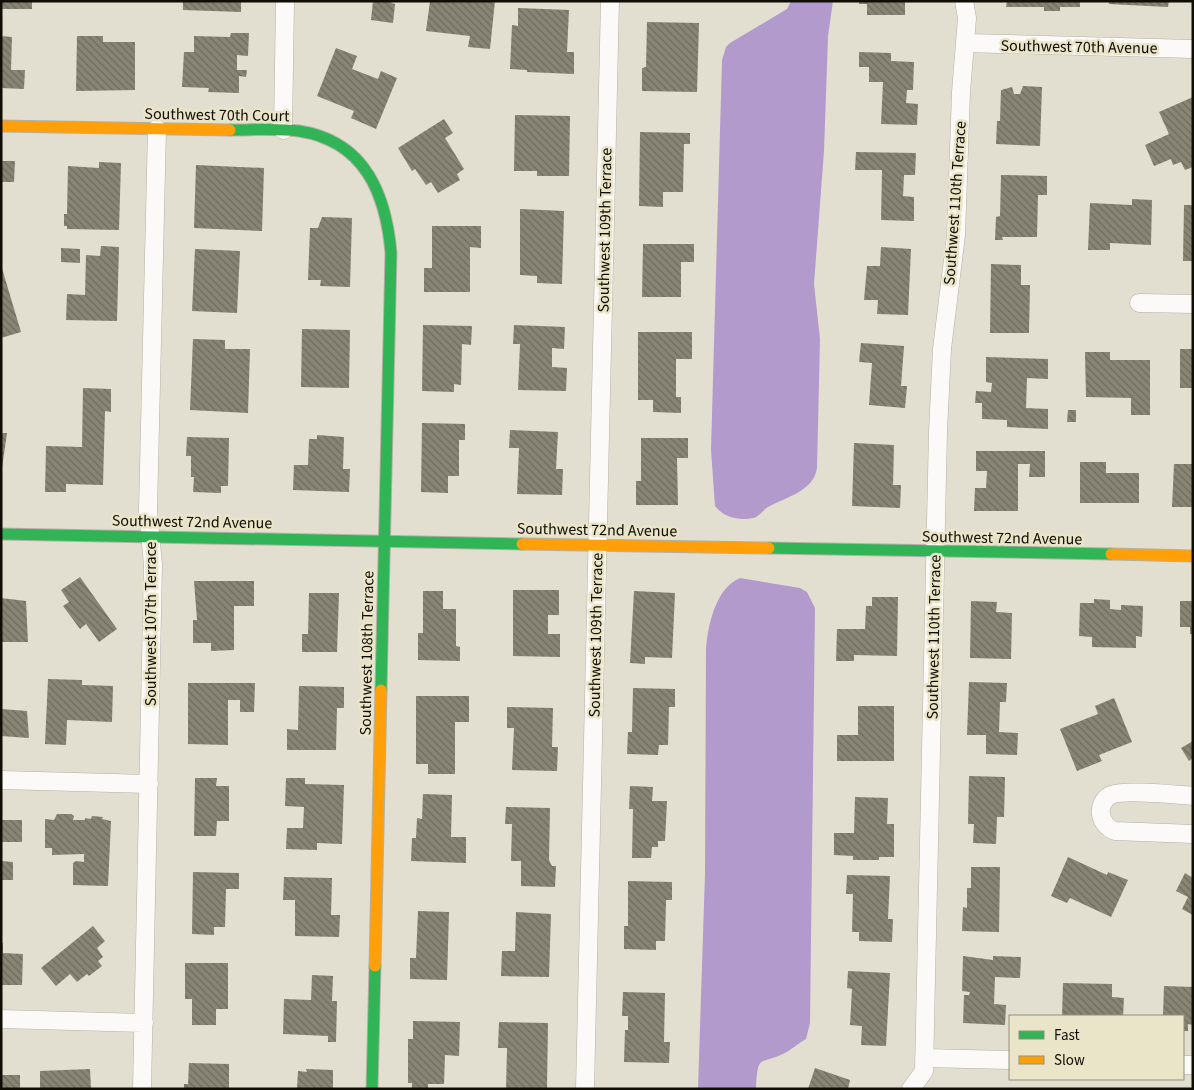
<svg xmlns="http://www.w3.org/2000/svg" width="1194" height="1090" viewBox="0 0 1194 1090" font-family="'Source Sans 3',sans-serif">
<defs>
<pattern id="building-back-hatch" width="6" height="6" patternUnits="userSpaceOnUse" patternTransform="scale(1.25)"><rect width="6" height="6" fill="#888575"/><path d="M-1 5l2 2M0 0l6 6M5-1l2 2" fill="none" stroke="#6e6b5e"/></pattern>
</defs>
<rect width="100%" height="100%" fill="#e2dfd0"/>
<!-- water -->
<path fill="#b29acc" d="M791 1H833L828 36 824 151 814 284 820 339 817 468C814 491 786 497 768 507 763 510 759 517 753 518 739 521 723 517 715 506L711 450 722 60 726 47 730 43 787 9Z
M740 578 800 588 807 592 815 608 810 1023 806 1039C799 1043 792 1049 785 1053 759 1066 758 1052 756 1089H698L705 873 706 649C708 624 716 588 740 578Z"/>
<!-- building -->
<path fill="url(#building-back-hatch)" d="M1 1H32V9H1Z
M183 1H241V12L183 10Z
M373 1H392L391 3 395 4 393 23 371 20Z
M430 1H495L490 49 468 47 470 36 426 31Z
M859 1H905V15H867V4H859Z
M1007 1H1080V7H1060V11H1044V7H1006Z
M1109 1H1169L1168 7 1109 4Z
M518 8 569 10 567 52H574V74L527 72V70L510 69 512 25 518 26Z
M647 22 699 23 697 92 642 91V68L646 67Z
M231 33H249L248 56 237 55V70H247L246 77 239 76V93L208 92 209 88 182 87 184 52H194V36L230 37Z
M1 36 12 37 11 70H25L24 89 1 88Z
M77 36H103V42H135V90L76 91Z
M336 48 357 56 352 69 378 79 381 71 397 78 376 129 351 118 354 111 317 96Z
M859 52 891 53V61L914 62 913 90H907L906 103 918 104 917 125 881 124 883 82H869V67H859Z
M1023 86 1042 87 1040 146 996 144 997 121H1000L1001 90 1012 87 1014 94H1020Z
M1193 97V167L1185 170 1181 162 1173 165 1171 159 1154 166 1145 145 1169 134 1159 112Z
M515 115 570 116 569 176H537V171H514Z
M444 119 453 133 445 138 464 169 457 174 460 180 438 193 431 182 426 185 415 169 412 171 398 148Z
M640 132 690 133V144H684L683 192H663V207L639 206Z
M856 152 916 153 915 175H904L903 196 914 197V221L881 220 882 170H855Z
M1 161H15L14 182H1Z
M99 162 121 163 119 230 67 229V226H64V214H67L68 166 99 168Z
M196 165 264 168 262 231 194 228Z
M1001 175 1047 176V195H1038L1037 237H1002L1003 240H995L996 217 1000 216Z
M1132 199 1152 200 1151 245 1110 243V250H1088L1090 203 1132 205Z
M1184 205H1193V261H1183Z
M520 209 564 211 562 284 537 283V276L520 275Z
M322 217 352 218 350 287 320 286 321 280H308L310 228H318Z
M432 226H481V248L470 247V292H424V268H432Z
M643 244H694V262H681V297H642Z
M101 246 119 247 117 321 66 320 67 294 85 295 86 255 100 256Z
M881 247 911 249 908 315 877 314 878 300H864L867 266H880Z
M61 248 80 249V263L61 262Z
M195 249 240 251 237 313 192 311Z
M991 264 1021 265V285H1030L1029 333H990Z
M1 265 21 332 1 338Z
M423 325 472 326 471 345 462 344 461 385 454 384V392L422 391Z
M514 325 565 327 564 349 552 348V367L567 368 566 391 518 390 520 344H513Z
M302 329 350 330 349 388 301 387Z
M638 332H692V359H676V397H681V413L653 412V400H638Z
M193 339 225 340V349H250L248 413 190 410Z
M861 343 904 346 901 386H907L905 408 869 405 872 363 859 362Z
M1180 349H1193V388H1180Z
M1085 352H1110V360H1150V415H1131V398L1086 397Z
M986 357 1048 359V379L1027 378 1026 408 1048 409V429L1007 427V420L982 419V403H975L976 391 991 392 992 383 986 382Z
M83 388 111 389V412L105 411 103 485 66 484V492H45L46 446 82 447Z
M1068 410H1076V422H1067Z
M422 423 465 424V440H459V476H448V493L421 492Z
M510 430 558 432 556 469H563L562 495 517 494 519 448H509Z
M1 433H7L2 468H1Z
M317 435 344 437 343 469H350L349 492 293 490 294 465H308L309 439H317Z
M187 437 229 438 228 486H221V493L193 492 194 477H191V456H186Z
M641 438H688V458H677L678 505H636V481H641Z
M854 443 894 445 893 485H901L900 508 852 506Z
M976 451H1045V477H1029L1030 464H1018V511H974L975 488H986L987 471H976Z
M1080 462H1106V473H1139V503H1080Z
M1174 464H1193V507H1172Z
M80 577 117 629 99 642 86 624 80 629 63 606 69 602 61 590Z
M194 581H254V606H234V650L211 651V643H193V620H197Z
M513 590H559V615H548V634H560V657L513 656Z
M423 591H443V609H456V646L460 647V661L418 660V633H423Z
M634 591 675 593 672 658 645 657V664L630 663Z
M309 593H339L337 652H302V634H308Z
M872 597H898L897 656 854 655V661H836L837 629H865L866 606H872Z
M1 598 26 601 28 642H1Z
M1094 599 1110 600V609L1121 610V605L1143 606 1142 637 1136 636V648L1092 647V637L1079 636 1080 603H1094Z
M971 601 997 602 996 612 1012 613 1011 659 970 658Z
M1180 601H1193V634H1190V627H1180Z
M48 679 82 680V685L113 686 112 722 67 720 66 745 45 744Z
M969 682 1007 683 1006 702H1000L999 732 1018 733 1017 755 986 754V735H967Z
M188 683H255L254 712H240V700H228V745L188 744Z
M299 686 344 687V708H337L336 750H287V729L298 730Z
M633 688 675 689V707H669L668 745H659L658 755 627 754 628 732H632Z
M416 696H469V722H455V774H428V764H416Z
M1114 698 1132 742 1099 755 1102 761 1077 771 1060 729 1098 714 1095 706Z
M858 706H894V761H837V735H858Z
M507 707 553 708 552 747H558L557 771 512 770 514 728H507Z
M1 709 27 711 29 738 1 736Z
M1193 741V758L1189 761 1181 748Z
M969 776 1005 777 1004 817H997L996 844 973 843 974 824H968Z
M195 778H217L216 786H229V821H217L216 836H194Z
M286 778H305V784L344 785 342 844 317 843V850L286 849 287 828H303L304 807 285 806Z
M630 786 653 787 652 801H667L665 841H658V847H652L651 858H632L633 809H629Z
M423 794 452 795 451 837H466V863L411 861 412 838H416L417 818 422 819Z
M855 797 888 798 887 824H894V857H879V860H853V856L834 855V833H854Z
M506 807 550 808 549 860 552 866H556L555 887 521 886V861H511L512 824H505Z
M57 814H71L74 816 73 820H85V818L91 819 92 816 103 817 102 819 111 821 108 886 73 885V863L76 861 84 862V854L52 855V848H45V819L54 820Z
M1 820H22V842H1Z
M1068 857 1107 875 1108 872 1128 880 1111 917 1070 898 1067 903 1051 896Z
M1 861 13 862V880H1Z
M971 867H1000L999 932 962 931 963 907 967 908V888H971Z
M193 872 239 873V889H226L225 927H214V935L192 934Z
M1185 873 1193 878V915L1182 909 1188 897 1176 891Z
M847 875 890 876 888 919H893L892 942 859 941V932H852L853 894H846Z
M284 877 332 878 331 915H340L339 937 295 936V900H283Z
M628 881 672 882V900H666L665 941H656V950L624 949V926H628Z
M418 911 449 912 447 980 410 979V958H416Z
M516 912 551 914 549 977 501 976 502 951H515Z
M93 926 105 941 97 948 103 957 98 961 102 966 89 976 87 974 77 982 70 974 56 986 41 968Z
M1 943H3V953L23 954 22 985H1Z
M963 956 993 960V956L1021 957 1020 978 995 977 994 1004 1006 1005 1005 1025 963 1023 964 995H969L970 992 962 991Z
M185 963H228V1009H216V1025H192V999H185Z
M848 971 890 973 886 1046 861 1045 862 1026 850 1025 852 989 847 988Z
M312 975 333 976 332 1001H337L336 1042H328V1036L283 1034 284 999 311 1000Z
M1063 983 1112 984V997L1124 998 1123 1016H1062Z
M1164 986 1193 987V1025L1188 1024V1031H1183V1016H1163Z
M623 992 665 993 664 1042H670L669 1063 624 1062 625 1030H628V1016H622Z
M413 1021 460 1022 459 1056 445 1055 444 1084H428V1089H412V1083H408V1039H413Z
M499 1022 548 1023 547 1089H506L507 1048H498Z
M189 1063 229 1064V1089H184V1084H188Z
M815 1068 850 1080 848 1089H808Z
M90 1069 91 1089H40V1071Z
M306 1069 333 1070V1089H297L298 1071 307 1072Z
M1 1075H20V1089H1Z"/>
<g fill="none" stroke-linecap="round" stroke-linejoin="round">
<!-- street casing -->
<g stroke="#b3b1a5" stroke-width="19">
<path id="street" d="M966 43 1193 49
M283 130 285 1
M1139 303 1193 304
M1 780 149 784
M1193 796C1177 795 1123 789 1111 795 1094 804 1100 826 1115 831L1193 834
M1 1019 144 1023
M924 1058 1010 1060
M1183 1065H1193
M142 1089 153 565 148 510 157 129
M585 1089 610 1
M911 1089 924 1071 938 431 942 349 956 235 961 92 967 18 964 1"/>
</g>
<!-- fast casing -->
<g stroke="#b3b1a5" stroke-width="13">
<path id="fast" d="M230 130C253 130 277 128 299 131 365 141 386 194 391 253L381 690
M1 534 522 544
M769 548 1111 554
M372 1089 375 966"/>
</g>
<!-- slow casing -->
<g stroke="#b3b1a5" stroke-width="13">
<path id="slow" d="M1 126 230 130
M522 544 769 548
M1111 554 1193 556
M375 966 381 690"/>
</g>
<!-- street -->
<use href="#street" stroke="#fbfaf8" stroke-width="18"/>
<!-- fast -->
<use href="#fast" stroke="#30b455" stroke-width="11"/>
<!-- slow -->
<use href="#slow" stroke="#ff9f0a" stroke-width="11"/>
</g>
<g text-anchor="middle" stroke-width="5" stroke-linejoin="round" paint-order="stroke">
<!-- street labels -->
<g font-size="16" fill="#0f0d04" stroke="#eae5c8">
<text transform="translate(1079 46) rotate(1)" y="6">Southwest 70th Avenue</text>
<text transform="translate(217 114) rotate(1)" y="6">Southwest 70th Court</text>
<text transform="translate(954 203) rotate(-86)" y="6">Southwest 110th Terrace</text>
<text transform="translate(604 230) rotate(-89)" y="6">Southwest 109th Terrace</text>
<text transform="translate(192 521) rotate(1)" y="6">Southwest 72nd Avenue</text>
<text transform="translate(597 529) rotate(1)" y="6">Southwest 72nd Avenue</text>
<text transform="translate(1002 537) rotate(1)" y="6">Southwest 72nd Avenue</text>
<text transform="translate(150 624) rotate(-90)" y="6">Southwest 107th Terrace</text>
<text transform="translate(595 635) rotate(-89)" y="6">Southwest 109th Terrace</text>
<text transform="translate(933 637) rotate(-89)" y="6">Southwest 110th Terrace</text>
<text transform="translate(366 653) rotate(-89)" y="6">Southwest 108th Terrace</text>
</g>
</g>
<!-- border -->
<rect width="1194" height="1090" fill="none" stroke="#0f0d04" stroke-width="5"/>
<!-- legend -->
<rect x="1009" y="1015" width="175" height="65" fill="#eae5c8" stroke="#928f7a"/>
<rect x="1019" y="1031" width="25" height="8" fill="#30b455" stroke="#928f7a"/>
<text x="1054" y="1040" font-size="15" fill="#0f0d04">Fast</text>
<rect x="1019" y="1056" width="25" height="8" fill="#ff9f0a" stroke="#928f7a"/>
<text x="1054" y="1065" font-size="15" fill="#0f0d04">Slow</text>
</svg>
